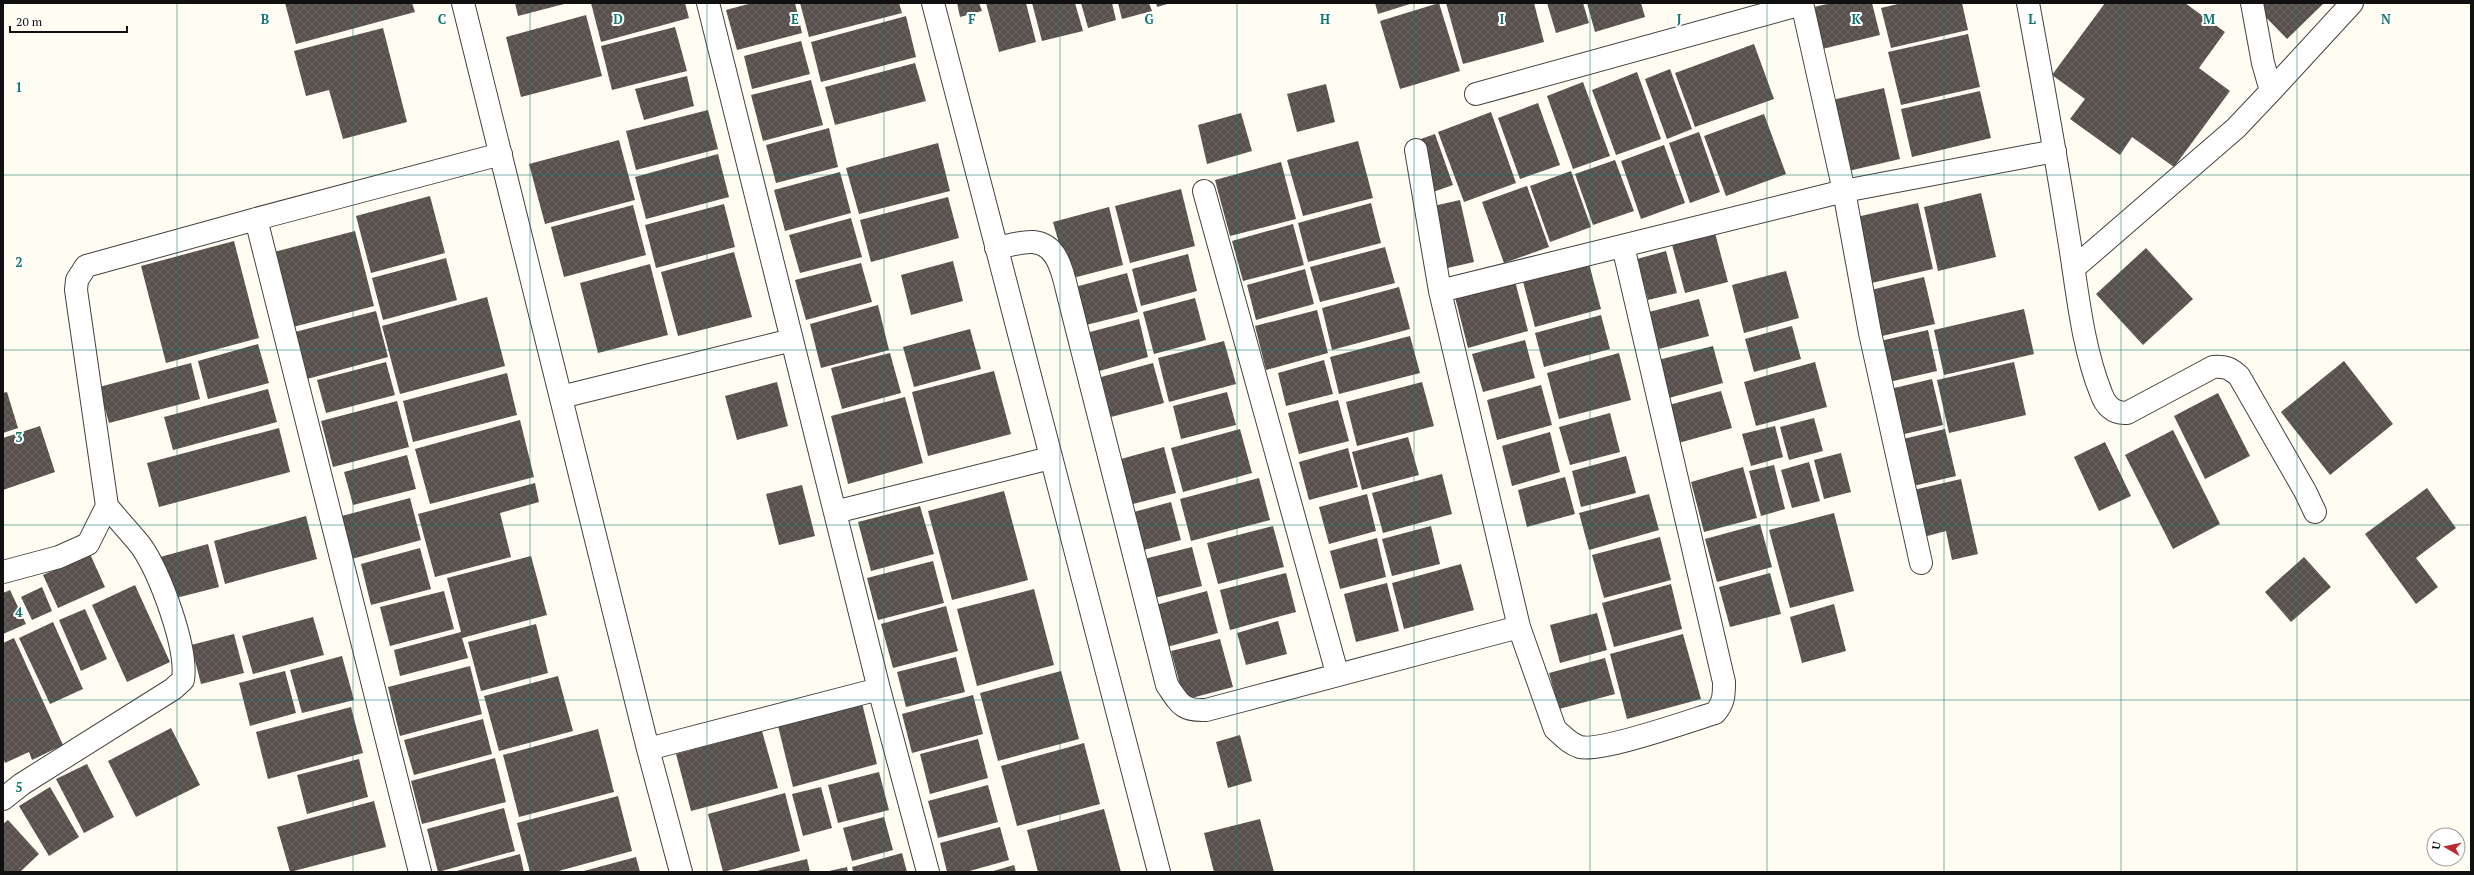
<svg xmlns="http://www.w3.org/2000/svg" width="2474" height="875" viewBox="0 0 2474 875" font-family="'PT Serif',serif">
<defs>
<pattern id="building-cross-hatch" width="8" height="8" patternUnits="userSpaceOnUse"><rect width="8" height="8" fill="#58504c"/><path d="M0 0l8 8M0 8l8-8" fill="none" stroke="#6b6561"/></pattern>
</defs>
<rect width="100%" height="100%" fill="#fffcf2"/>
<!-- building -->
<path fill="url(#building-cross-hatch)" d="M285 3H412L415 12 296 44Z
M515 3H564V4L518 16Z
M591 3H685L689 18 601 42Z
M752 3H795L802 33 737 50 726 10Z
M800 3H899L902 13 809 37Z
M957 3H979L982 11 960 17Z
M986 3H1026L1036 42 999 52Z
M1032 3H1075L1083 31 1042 41Z
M1081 3H1112L1116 20 1088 28Z
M1118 3H1149L1152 11 1122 19Z
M1156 3H1171L1157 7Z
M1375 3H1413L1378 14Z
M1439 3 1460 71 1400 89 1380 21Z
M1446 3H1534L1544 42 1463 64Z
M1547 3H1583L1589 23 1556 33Z
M1587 3H1641L1645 17 1595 32Z
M1832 3H1872L1880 35 1818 50 1809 8Z
M1902 3H1962L1968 30 1891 48 1881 8Z
M2105 3H2185L2225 32 2199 68 2230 91 2174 167 2132 137 2120 155 2070 119 2085 99 2052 75Z
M2254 3H2324L2287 39 2253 4Z
M586 15 602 76 521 97 506 37Z
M906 16 916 57 821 82 811 42Z
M675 27 687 71 612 90 601 46Z
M383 28 407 122 343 139 329 90 306 96 294 51Z
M1968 34 1980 87 1901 105 1888 52Z
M801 41 810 74 752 89 744 56Z
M1754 44 1774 99 1695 127 1675 73Z
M915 63 926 101 835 125 825 87Z
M1670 69 1692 129 1667 139 1645 79Z
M1637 72 1661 139 1616 155 1592 90Z
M687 76 694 106 644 120 635 89Z
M811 80 823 125 763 141 751 95Z
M1583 82 1610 156 1573 169 1547 96Z
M1326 84 1335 122 1297 132 1287 94Z
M1884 88 1900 159 1844 172 1828 101Z
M1980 91 1991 138 1912 157 1901 109Z
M1538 103 1560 165 1520 179 1498 118Z
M708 110 718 149 636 170 626 131Z
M1491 112 1516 183 1464 202 1438 132Z
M1241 113 1252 151 1207 164 1198 125Z
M1764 114 1786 174 1726 196 1704 136Z
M829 128 838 167 776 183 766 145Z
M1699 132 1720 192 1690 203 1669 143Z
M1435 134 1453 185 1433 192 1415 141Z
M619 140 635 200 545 224 529 164Z
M1358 141 1373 198 1303 216 1287 160Z
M938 143 950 191 859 214 846 168Z
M1664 145 1685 203 1641 219 1621 161Z
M718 154 729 197 646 219 635 177Z
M1615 160 1634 211 1593 225 1575 174Z
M1281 162 1296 219 1230 236 1215 180Z
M1571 171 1591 227 1550 242 1530 186Z
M840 172 851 213 785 231 774 190Z
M1527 186 1549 247 1504 263 1482 202Z
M1181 189 1195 246 1130 263 1115 206Z
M1981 193 1996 257 1938 271 1924 207Z
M430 196 445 253 371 273 356 216Z
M948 197 959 238 871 262 860 220Z
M1460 200 1474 262 1443 269 1429 207Z
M1371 203 1381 243 1308 262 1298 223Z
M1918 203 1933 269 1867 284 1852 218Z
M724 204 735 247 656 268 645 225Z
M633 205 646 255 564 277 551 227Z
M1109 207 1123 265 1069 279 1053 222Z
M851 218 862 257 800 273 789 235Z
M1293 224 1304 265 1243 281 1232 241Z
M1714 229 1728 282 1685 293 1671 241Z
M355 231 374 306 293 327 274 252Z
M234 241 259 338 166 363 141 266Z
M1385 247 1395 283 1320 302 1310 267Z
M2146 248 2193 299 2143 345 2096 294Z
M1666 251 1677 293 1648 300 1637 259Z
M734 252 752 317 678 336 661 272Z
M1188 254 1197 291 1141 306 1132 269Z
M446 258 457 300 383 320 372 278Z
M1588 260 1601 309 1535 327 1522 278Z
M953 261 963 301 911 315 901 275Z
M861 263 872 302 806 320 795 280Z
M650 264 668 335 598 353 580 283Z
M1305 269 1314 304 1256 320 1247 285Z
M1786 271 1799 318 1744 333 1732 285Z
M1127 273 1138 312 1086 325 1075 287Z
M1924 277 1935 324 1882 336 1871 290Z
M1515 281 1528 331 1468 348 1455 297Z
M1399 287 1410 329 1332 350 1322 308Z
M487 297 505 366 400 394 382 326Z
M1195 298 1206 340 1154 354 1143 312Z
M1699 299 1709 336 1659 349 1649 312Z
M878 305 889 350 821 368 810 324Z
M2024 309 2034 354 1944 375 1934 330Z
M1317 310 1328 353 1266 370 1255 326Z
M376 311 388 357 307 379 295 332Z
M1601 315 1610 349 1544 367 1535 333Z
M1139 319 1148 357 1096 372 1086 333Z
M1792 326 1801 359 1754 372 1745 339Z
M970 329 981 369 914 387 903 347Z
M1928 330 1937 371 1889 382 1880 341Z
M1410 336 1420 373 1339 394 1330 357Z
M1525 340 1535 378 1483 392 1472 354Z
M1224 341 1236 384 1169 402 1158 358Z
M258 344 269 383 208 399 198 361Z
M1713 346 1723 383 1669 398 1658 360Z
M890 353 901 393 842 409 831 368Z
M1619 353 1631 400 1559 419 1547 373Z
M1324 360 1333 394 1286 406 1278 373Z
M2344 361 2393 424 2330 475 2281 412Z
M386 362 395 395 326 413 317 380Z
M1815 362 1827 407 1756 426 1744 382Z
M2014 362 2026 415 1949 433 1937 380Z
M191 363 200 399 109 423 99 387Z
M1153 363 1164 403 1111 417 1101 377Z
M994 371 1011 434 928 456 912 392Z
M507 373 517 415 413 442 403 401Z
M1932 379 1943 425 1896 436 1886 390Z
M777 382 788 426 737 440 725 396Z
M1422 382 1434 426 1357 446 1346 402Z
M1541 385 1552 425 1497 440 1487 400Z
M268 389 277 422 173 450 164 417Z
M1721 391 1732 428 1675 444 1665 406Z
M7 392 18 428 3 433V393Z
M1227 392 1236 425 1181 439 1173 406Z
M2218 393 2250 456 2205 479 2174 416Z
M905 397 923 463 848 484 831 416Z
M1338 400 1349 441 1299 454 1288 413Z
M397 401 409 447 333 467 321 421Z
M1610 413 1620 452 1570 465 1559 427Z
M1814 418 1823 451 1789 460 1780 427Z
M520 420 534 477 430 504 415 449Z
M40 426 55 472 3 490V438Z
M1775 426 1783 457 1751 466 1742 434Z
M279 428 290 472 159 507 147 463Z
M1240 429 1252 473 1183 492 1171 448Z
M1945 429 1956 476 1909 487 1899 440Z
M2173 430 2220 524 2173 549 2125 455Z
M1550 432 1560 472 1512 486 1502 446Z
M1408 437 1419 475 1362 490 1352 452Z
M2105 442 2131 496 2099 511 2074 457Z
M1164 447 1176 493 1133 504 1121 459Z
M1348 448 1358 487 1309 500 1299 462Z
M1841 453 1851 492 1824 499 1814 460Z
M407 455 416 489 353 505 344 472Z
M1626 456 1636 493 1581 507 1572 471Z
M1809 462 1820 501 1792 508 1781 470Z
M1774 465 1785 509 1761 516 1749 471Z
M1743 467 1757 518 1704 532 1691 482Z
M1442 474 1452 514 1383 533 1372 493Z
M1565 477 1575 514 1527 527 1518 490Z
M1259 478 1270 520 1191 541 1180 499Z
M1961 479 1978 554 1952 560 1946 531 1920 538 1909 491Z
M535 483 539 502 500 513 511 557 435 577 418 514Z
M802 485 815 536 779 545 766 494Z
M2427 488 2456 528 2416 558 2438 587 2416 604 2365 534Z
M1004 491 1028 580 952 600 928 511Z
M1367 494 1376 531 1329 544 1319 507Z
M1649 494 1659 530 1589 550 1579 513Z
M410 498 421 540 348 560 338 517Z
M1171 502 1181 540 1140 551 1130 513Z
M920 506 934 554 871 571 858 522Z
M1834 513 1854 591 1790 608 1769 530Z
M306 516 317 559 225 584 214 541Z
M1760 524 1772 567 1717 582 1705 539Z
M1273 526 1284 567 1218 584 1207 543Z
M1431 526 1440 564 1392 576 1382 539Z
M1660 537 1671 580 1604 598 1592 555Z
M1377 538 1386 577 1340 589 1330 551Z
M208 544 219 587 172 599 160 557Z
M1192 547 1202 586 1154 598 1144 559Z
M420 548 431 589 371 605 361 564Z
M90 554 105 587 58 608 43 575Z
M531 556 547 615 462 638 468 658 400 676 394 650 461 632 447 578Z
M2304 557 2331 587 2291 622 2265 592Z
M933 561 944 603 878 620 867 578Z
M1461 564 1474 610 1404 629 1392 583Z
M1286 573 1296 612 1230 630 1220 590Z
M1770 573 1781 614 1730 627 1719 587Z
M1387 583 1399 631 1356 642 1344 594Z
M1671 584 1682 629 1614 647 1602 603Z
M135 585 170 662 127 682 92 605Z
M42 587 52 611 32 620 21 597Z
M1034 589 1054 665 977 686 957 609Z
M10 590 26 624 3 634V593Z
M444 591 454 629 390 646 380 607Z
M1207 591 1218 633 1167 647 1156 605Z
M1834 604 1846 651 1802 663 1790 617Z
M946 606 958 651 893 668 881 624Z
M85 609 107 659 81 671 59 620Z
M1597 613 1607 650 1560 663 1550 625Z
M313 617 324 655 253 674 242 636Z
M1278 621 1287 654 1246 665 1237 633Z
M53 622 83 689 50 704 19 638Z
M536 624 548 673 481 691 468 642Z
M234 634 244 673 201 684 191 645Z
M1683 634 1701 699 1627 719 1610 654Z
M14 638 63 745 32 760 29 752 5 763 3 757V643Z
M1220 639 1233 687 1184 700 1171 651Z
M342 656 354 700 302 713 290 670Z
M956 657 965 692 906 707 897 672Z
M1605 658 1615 694 1559 709 1549 673Z
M470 666 482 714 400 736 388 687Z
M285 671 296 713 250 726 239 683Z
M1061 671 1079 739 998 761 980 693Z
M558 676 573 731 499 751 484 696Z
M973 695 983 734 912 753 902 714Z
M862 703 877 764 793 787 778 726Z
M351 707 363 753 268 779 256 732Z
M483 719 492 754 414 775 404 740Z
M171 728 200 785 136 817 108 761Z
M598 729 614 792 519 817 503 755Z
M762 731 778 788 691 811 676 754Z
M1240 735 1252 781 1228 788 1216 742Z
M978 739 988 778 930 794 920 754Z
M1084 743 1100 804 1017 826 1001 766Z
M495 758 506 802 422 824 411 781Z
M359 759 368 797 307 814 297 775Z
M87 764 114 817 84 833 56 779Z
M879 772 889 810 838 823 828 785Z
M988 785 998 822 938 838 928 801Z
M50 787 79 837 49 856 19 806Z
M821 787 832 828 803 836 792 794Z
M785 793 800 851 723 872 708 814Z
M618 796 632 851 555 872H530L517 823Z
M374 801 386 847 290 872 277 827Z
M504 808 515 851 438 872 427 829Z
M1104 809 1121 872H1038L1027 830Z
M884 817 893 850 852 861 843 828Z
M1260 819 1274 872H1214L1204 833Z
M8 820 39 854 20 872H3V824Z
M1000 827 1009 860 966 872H947L940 843Z
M902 853 907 872H853L852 867Z
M520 854 524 872H453Z
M636 857 640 872H580Z
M807 859 810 872H757V871Z
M1014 865 1016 872H990Z
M847 867 848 872H829V871Z"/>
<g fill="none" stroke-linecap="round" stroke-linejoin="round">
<!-- minor casing -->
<g stroke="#434343" stroke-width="24">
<path id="minor" d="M463 3 648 749 681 872
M708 3 879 689 928 872
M933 3 1159 872
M1802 3 1844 191 1870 333 1921 563
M2028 3C2042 79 2056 156 2068 233 2077 285 2081 343 2101 393 2105 405 2113 414 2127 413L2213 367C2225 366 2230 368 2239 376L2305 491 2315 512
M2271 91 2352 3
M1476 94 1802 4
M1416 150 1440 291
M1204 191 1337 673
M256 219 501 154
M1623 246 1724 682C1724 695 1724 703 1715 713 1689 721 1602 752 1580 747 1570 744 1563 736 1555 729L1519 627 1440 291 1844 191 2055 151
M996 248C1008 246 1022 241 1033 242 1061 244 1064 281 1070 302L1167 685C1180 704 1182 711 1206 710L1519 627
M2074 268 2236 128 2271 91 2263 63 2252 3
M561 397 792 340
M835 512 1050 458
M3 572 59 557 88 544 107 506 76 290 77 280 86 266 256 219 420 872
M648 749 879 689
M3 799 22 784 173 689 183 680C188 648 160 573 141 546 130 532 118 520 107 506"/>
</g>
<!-- minor -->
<use href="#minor" stroke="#fff" stroke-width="22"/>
</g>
<!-- grid -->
<path fill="none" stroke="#0f766e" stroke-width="1" stroke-opacity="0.55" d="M177 3V872M353 3V872M530 3V872M707 3V872M884 3V872M1060 3V872M1237 3V872M1414 3V872M1590 3V872M1767 3V872M1944 3V872M2121 3V872M2297 3V872M3 175H2471M3 350H2471M3 525H2471M3 700H2471"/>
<g font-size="13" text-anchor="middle" font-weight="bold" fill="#0f766e" stroke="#fff" stroke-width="4" stroke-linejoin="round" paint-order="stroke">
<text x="265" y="24">B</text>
<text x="442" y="24">C</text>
<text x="618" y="24">D</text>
<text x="795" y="24">E</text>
<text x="972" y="24">F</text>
<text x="1149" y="24">G</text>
<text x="1325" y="24">H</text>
<text x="1502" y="24">I</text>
<text x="1679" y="24">J</text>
<text x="1856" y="24">K</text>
<text x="2032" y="24">L</text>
<text x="2209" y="24">M</text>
<text x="2386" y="24">N</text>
<text x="19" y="92">1</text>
<text x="19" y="267">2</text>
<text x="19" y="442">3</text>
<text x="19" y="617">4</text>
<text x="19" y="792">5</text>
</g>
<!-- border -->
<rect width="2474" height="875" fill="none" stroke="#101010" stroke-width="8"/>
<!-- north arrow -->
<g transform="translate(2446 847) rotate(279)"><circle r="19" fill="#ffffff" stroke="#9f9f9f"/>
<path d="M0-3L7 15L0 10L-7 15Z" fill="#be2934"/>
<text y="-6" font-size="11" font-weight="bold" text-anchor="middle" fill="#101010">U</text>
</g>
<!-- scale -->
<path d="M10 26v6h117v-6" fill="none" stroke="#101010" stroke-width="2"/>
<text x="16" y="26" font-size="12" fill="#101010" stroke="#ffffff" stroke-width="3" paint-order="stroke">20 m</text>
</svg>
